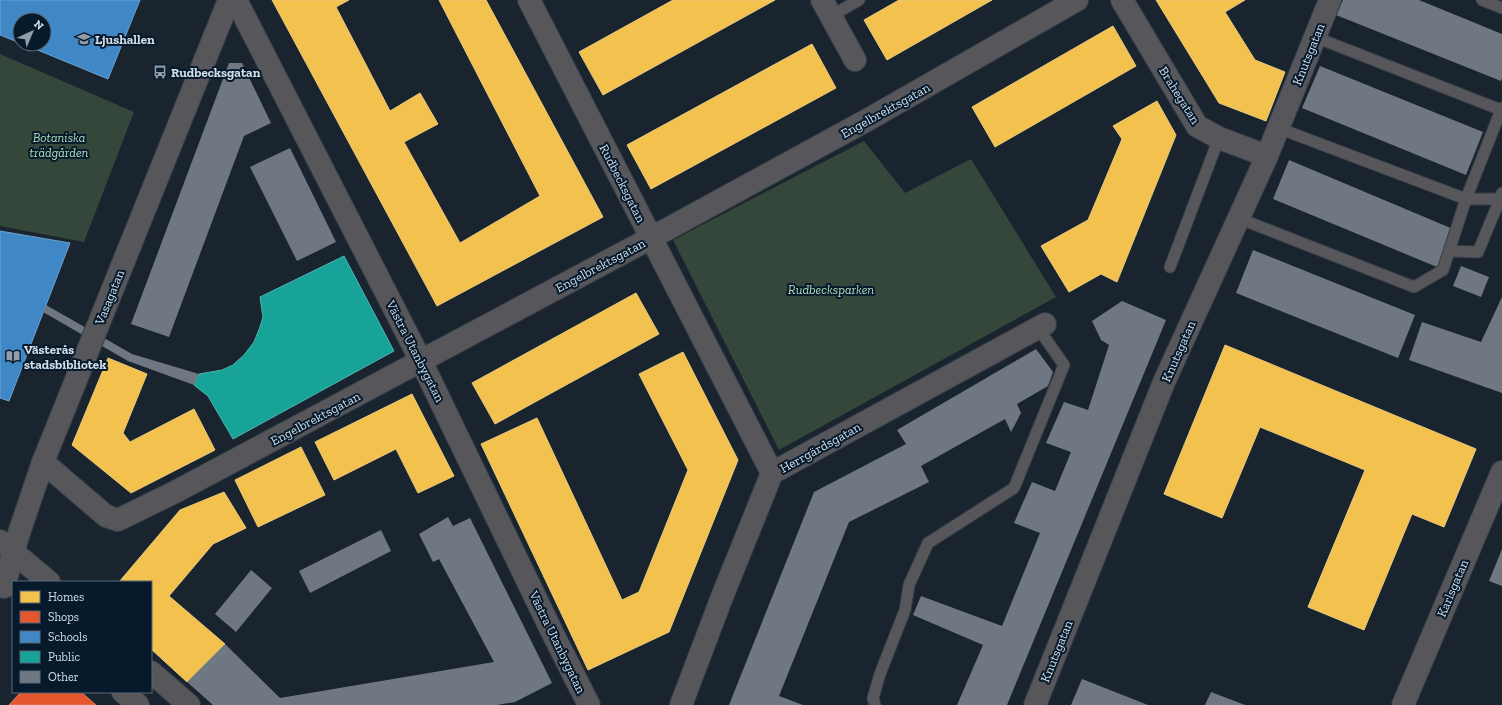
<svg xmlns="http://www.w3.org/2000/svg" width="1502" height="705" viewBox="0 0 1502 705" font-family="'Zilla Slab',serif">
<rect width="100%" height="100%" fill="#19242f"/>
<!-- green -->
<path fill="#35463b" d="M0 54 134 112 84 242 0 226Z
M864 141 905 193 971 159 1056 297 779 450 673 240Z"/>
<!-- homes -->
<path fill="#f2c14e" stroke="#e9ca7d" d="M272 0H349L336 7 390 111 420 93 438 124 404 142 460 243 540 196 439 0H486L603 217 437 306Z
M673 0H775L603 95 579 52Z
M899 0H992L887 60 864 20Z
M1156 0H1245L1225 12 1255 60 1285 72 1266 121 1219 103Z
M1113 26 1136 66 995 147 972 107Z
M812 44 836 88 651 189 627 145Z
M1157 101 1176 135 1117 282 1101 274 1069 292 1041 246 1088 220 1122 139 1113 126Z
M636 293 659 334 495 424 472 383Z
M1225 345 1476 449 1444 527 1412 514 1364 630 1308 607 1365 470 1260 427 1222 518 1164 494Z
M683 352 738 460 669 632 588 670 481 444 537 418 622 600 639 592 688 470 639 374Z
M108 358 147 374 123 433 130 442 194 409 215 450 131 493 72 445Z
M412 394 454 476 418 493 396 449 334 480 315 442Z
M301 447 325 495 258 527 235 480Z
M224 492 246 528 213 544 169 596 225 644 187 682 151 649V582H119L180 510Z"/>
<!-- shops -->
<path fill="#e4572e" stroke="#df8067" d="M21 692H81L96 705H9Z"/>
<!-- schools -->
<path fill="#3f88c5" stroke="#6ba2d0" d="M0 0H140L108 79 23 44H44V20H20V43L0 35Z
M0 231 70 243 9 401 0 398Z"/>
<!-- public -->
<path fill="#17a398" stroke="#4fb5b1" d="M344 256 394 351 233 439 208 396 194 385 199 374 222 370 233 365 244 355 254 342 260 327 263 317 260 297Z"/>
<!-- building -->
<path fill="#6f7882" d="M1343 0H1419L1502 34V78L1501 81 1336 15Z
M229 63H242L271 123 244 136 169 337 131 324Z
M1320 66 1483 132 1466 175 1302 108Z
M290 148 336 242 297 261 250 167Z
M1289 160 1453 229 1437 267 1273 199Z
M1253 250 1415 315 1398 358 1236 293Z
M1461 266 1489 277 1481 297 1453 286Z
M1502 297V393L1409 360 1422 322 1481 342Z
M1122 301 1166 320 1007 705H957L983 645 913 615 921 596 1002 626 1040 533 1014 523 1032 482 1055 491 1071 452 1046 443 1064 402 1088 410 1109 345 1101 340 1092 321Z
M46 305 132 354 199 374 194 385 128 361 43 312Z
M1036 349 1053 372 1048 386 1017 404 1021 413 1011 432 1005 419 921 466 929 482 849 522 779 696 803 705H729L814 492 906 444 897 430Z
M448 517 453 526 470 518 552 683 515 702 497 705H213L187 682 225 644 280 698 494 662 439 559 433 562 419 534Z
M381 530 391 551 310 593 299 571Z
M1502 549V586L1489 581Z
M251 570 272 588 236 632 215 614Z
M1082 679 1148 705H1071Z
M1211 692 1245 705H1205Z"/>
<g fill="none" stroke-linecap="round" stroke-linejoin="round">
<!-- service casing -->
<g stroke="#353e48" stroke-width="13">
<path id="service" d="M1482 0 1502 8
M831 16 859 0
M1315 37 1501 110 1502 108
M1278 128 1466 199H1500L1502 193
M1238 218 1414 287 1443 270 1466 199 1501 110
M1449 251 1478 252 1500 199
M1170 267 1219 138
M875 705 873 698 880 674 905 610 909 585 928 543 1014 488 1064 365 1038 328"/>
</g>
<!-- minor casing -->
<g stroke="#353e48" stroke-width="24">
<path id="minor" d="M236 0 421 361 554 636 589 705
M529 0 772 473
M822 0 855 60
M1122 0 1197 126 1219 138 1267 156
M43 462 106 516 118 520 177 491 651 238 869 119 1077 0
M0 541 49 582
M151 672 189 705
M123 692 138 705
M681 705 722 597 772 473 1045 324
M1035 705 1164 382 1267 156 1330 0
M1403 705 1502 472"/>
</g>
<!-- tertiary casing -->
<g stroke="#353e48" stroke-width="24">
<path id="tertiary" d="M4 587 17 539 43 462 229 0"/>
</g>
<!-- service -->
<use href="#service" stroke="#57565a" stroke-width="11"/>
<!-- minor -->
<use href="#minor" stroke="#57565a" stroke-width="22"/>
<!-- tertiary -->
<use href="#tertiary" stroke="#57565a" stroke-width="22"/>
</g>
<!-- icons -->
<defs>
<g id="school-bare" transform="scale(1.08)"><path d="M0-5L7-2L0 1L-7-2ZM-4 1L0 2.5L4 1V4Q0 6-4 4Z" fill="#929ea9" stroke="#071a2c" stroke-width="2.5" paint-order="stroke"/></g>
<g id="bus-bare" transform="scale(1.08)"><path d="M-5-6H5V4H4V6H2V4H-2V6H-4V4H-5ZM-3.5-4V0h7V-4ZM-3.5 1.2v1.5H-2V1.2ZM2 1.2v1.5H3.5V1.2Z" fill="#929ea9" stroke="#071a2c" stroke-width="2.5" paint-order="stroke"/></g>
<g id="library-bare" transform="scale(1.08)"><path d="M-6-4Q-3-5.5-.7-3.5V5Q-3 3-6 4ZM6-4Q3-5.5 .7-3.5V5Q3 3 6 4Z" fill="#929ea9" stroke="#071a2c" stroke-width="2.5" paint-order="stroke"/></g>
</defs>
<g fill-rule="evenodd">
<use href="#school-bare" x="84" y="39"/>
<use href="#bus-bare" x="160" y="72"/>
<use href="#library-bare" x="13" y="356"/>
</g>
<g text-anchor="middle" stroke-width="4" stroke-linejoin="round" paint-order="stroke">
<!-- poi labels -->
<g font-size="13" font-weight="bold" fill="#d3dfeb" stroke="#071a2c" text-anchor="start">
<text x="95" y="44">Ljushallen</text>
<text x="171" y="77">Rudbecksgatan</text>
<text x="24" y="354">Västerås<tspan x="24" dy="15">stadsbibliotek</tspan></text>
</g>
<!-- street labels -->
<g font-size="13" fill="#d3dfeb" stroke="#071a2c">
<text transform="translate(1308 54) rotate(-68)" y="5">Knutsgatan</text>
<text transform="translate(1180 95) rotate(58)" y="5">Brahegatan</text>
<text transform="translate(885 110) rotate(-29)" y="5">Engelbrektsgatan</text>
<text transform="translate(623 183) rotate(63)" y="5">Rudbecksgatan</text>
<text transform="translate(600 265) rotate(-28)" y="5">Engelbrektsgatan</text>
<text transform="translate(109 297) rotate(-68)" y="5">Vasagatan</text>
<text transform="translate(416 351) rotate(63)" y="5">Västra Utanbygatan</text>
<text transform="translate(1178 351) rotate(-66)" y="5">Knutsgatan</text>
<text transform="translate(315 418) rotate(-28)" y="5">Engelbrektsgatan</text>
<text transform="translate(820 447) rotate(-29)" y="5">Herrgärdsgatan</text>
<text transform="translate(1452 588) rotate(-67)" y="5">Karlsgatan</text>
<text transform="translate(558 642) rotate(64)" y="5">Västra Utanbygatan</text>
<text transform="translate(1056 651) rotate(-68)" y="5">Knutsgatan</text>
</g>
<!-- park labels -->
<g font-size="13" font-style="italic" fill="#afdeba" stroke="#071a2c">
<text x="59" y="142">Botaniska<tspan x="59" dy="15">trädgården</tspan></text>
<text x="831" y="294">Rudbecksparken</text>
</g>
</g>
<!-- legend -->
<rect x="12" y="581" width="140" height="112" fill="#071a2c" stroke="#596978"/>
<rect x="20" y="591" width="20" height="12" fill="#f2c14e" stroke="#596978"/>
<text x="48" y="601" font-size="12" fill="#d3dfeb">Homes</text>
<rect x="20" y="611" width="20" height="12" fill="#e4572e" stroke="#596978"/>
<text x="48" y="621" font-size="12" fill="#d3dfeb">Shops</text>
<rect x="20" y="631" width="20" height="12" fill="#3f88c5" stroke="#596978"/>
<text x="48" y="641" font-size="12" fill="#d3dfeb">Schools</text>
<rect x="20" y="651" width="20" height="12" fill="#17a398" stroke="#596978"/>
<text x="48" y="661" font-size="12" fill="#d3dfeb">Public</text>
<rect x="20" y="671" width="20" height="12" fill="#6f7882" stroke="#596978"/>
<text x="48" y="681" font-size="12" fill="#d3dfeb">Other</text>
<!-- north arrow -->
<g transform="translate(32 32) rotate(44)"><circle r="19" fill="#071a2c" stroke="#596978"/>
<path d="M0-3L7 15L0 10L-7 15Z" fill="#929ea9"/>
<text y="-6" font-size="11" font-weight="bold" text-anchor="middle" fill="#d3dfeb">N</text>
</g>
</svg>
